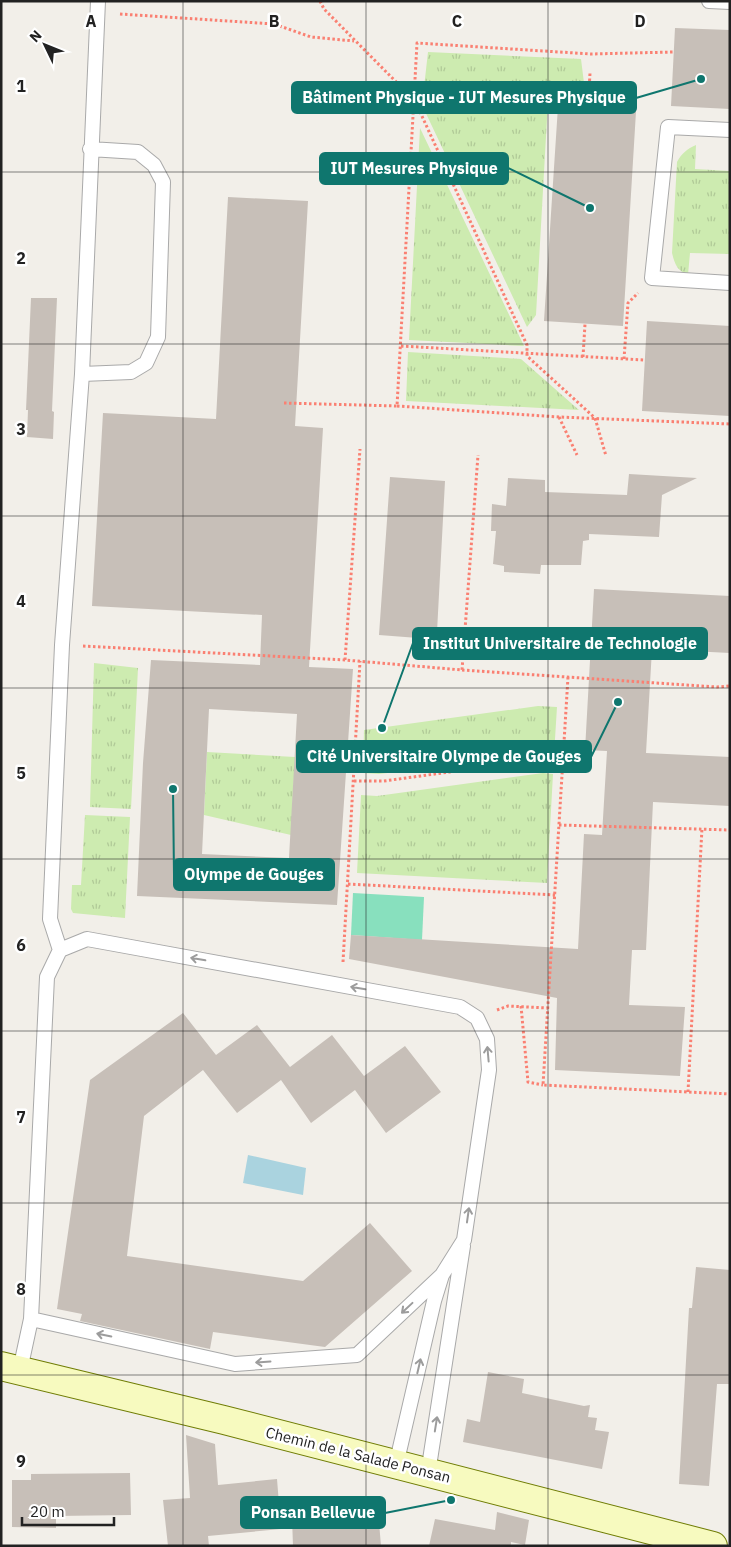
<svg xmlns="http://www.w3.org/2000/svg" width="731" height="1547" viewBox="0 0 731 1547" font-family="'IBM Plex Sans',sans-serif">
<defs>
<pattern id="grass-tufts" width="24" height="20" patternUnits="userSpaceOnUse" patternTransform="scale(1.25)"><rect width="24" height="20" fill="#cdebb0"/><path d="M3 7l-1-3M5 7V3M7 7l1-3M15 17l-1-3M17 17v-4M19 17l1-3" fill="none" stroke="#b0c997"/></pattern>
</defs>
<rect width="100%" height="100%" fill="#f2efe9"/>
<!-- grass -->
<path fill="url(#grass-tufts)" d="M428 52 581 59 584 83H549L536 315 527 327 422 105Z
M420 128 524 346 409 340Z
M696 145 695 169 730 171V254L690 253 688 275C677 270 675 265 672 253L677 162C682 153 687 149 696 145Z
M408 352 521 359 579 410 406 401Z
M94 663 138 668 131 809 90 807Z
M538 706 557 707 554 755H543L379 774 363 773 364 730Z
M207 752 295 757 291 835 204 815Z
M543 773 553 774 547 883 357 873 361 795 377 796Z
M85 815 130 817 125 918 73 913 71 909 72 885H81Z"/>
<!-- pitch -->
<path fill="#88e0be" d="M353 893 424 897 422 940 351 935Z"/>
<!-- water -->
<path fill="#aad3df" d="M248 1155 306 1168 303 1195 243 1183Z"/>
<!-- building -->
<path fill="#c7bfb8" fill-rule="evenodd" d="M675 28 730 30V109L671 106Z
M559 91 637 95 623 326 544 321Z
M228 197 308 201 295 426 323 428 309 667 353 669 337 905 137 896 143 763 151 660 260 665 262 615 92 606 103 413 216 419ZM209 709 297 714 289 858 202 854Z
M31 298H57L52 411 54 412 53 439 27 437 28 410H26Z
M647 321 730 326V416L642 411Z
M629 474 697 478 662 495 659 537 589 534V540L583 541 581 565H541L540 574 504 572V566L493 564 496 531H491L492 504 506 506 508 478 545 480V492L627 495Z
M390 477 445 481 437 632 420 631 418 638 379 635Z
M594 589 730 596V653L652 649 646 753 730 757V806L653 802 646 950H632L629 1005 685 1007 680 1076 555 1070 557 998 349 959 351 935 578 949 584 834 602 835 607 751 585 750Z
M183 1013 216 1055 257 1025 290 1067 332 1035 364 1076 405 1046 441 1092 386 1133 355 1090 311 1123 281 1080 237 1113 203 1070 144 1116 127 1256 303 1281 370 1223 412 1271 325 1347 213 1332 210 1349 80 1321 82 1314 57 1309 90 1080Z
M696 1267 730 1270V1384H717L709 1486 679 1484 689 1308H692Z
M488 1372 524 1379 522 1393 584 1406 590 1405 588 1417 597 1418 595 1430 609 1432 602 1469 463 1442 467 1419 480 1422Z
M186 1435 215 1444 218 1485 277 1479 281 1529 208 1536 209 1546H168L163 1500 190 1498Z
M130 1473 131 1515 56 1516V1528L12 1527V1480H31V1474Z
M378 1510 381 1546H293L292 1518Z
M497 1512 529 1520 525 1545 511 1542V1546H429L435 1519 495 1530Z"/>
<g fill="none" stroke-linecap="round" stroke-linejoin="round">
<!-- lane casing -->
<g stroke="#a9a9a9" stroke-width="16">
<path id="lane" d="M709 1 730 2
M730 130 668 127 652 278 730 283
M82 374 131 372 146 363 158 337 163 182 154 165 138 152 90 149
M60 950 50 919 62 645 82 374 98 1
M20 1370 31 1319 47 977 60 950 87 939 460 1007 477 1018 487 1039 489 1070 464 1240 442 1275 357 1355 235 1364 31 1319
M396 1465 434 1301 442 1275
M428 1473 463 1246"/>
</g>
<!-- secondary casing -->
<g stroke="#707d05" stroke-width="30">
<path id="secondary" d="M1 1366 224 1420 713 1546"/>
</g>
<!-- path -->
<path stroke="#fa8072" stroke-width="3" stroke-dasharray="2.5 2.5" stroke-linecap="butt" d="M320 1 324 9 415 101 527 345V356L595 418 606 456
M120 14 274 24 311 37 354 41
M589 91 590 73
M401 346 644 360
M583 357 585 324
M624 359 628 303 638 293
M284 403 397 406 417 43 591 54 673 52
M397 406 559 417 730 424
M559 417 577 455
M83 646 345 660 462 670 478 455
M345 660 360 449
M462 670 717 687 730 686
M568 677 543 1085 730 1094
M354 781H384L544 759 563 761
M559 825 730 830
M348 884 555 895
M343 962 360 661
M521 1006 528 1082 543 1085
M497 1010 508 1006 548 1008
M688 1092 702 828"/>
<!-- lane -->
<use href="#lane" stroke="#fff" stroke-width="14"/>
<!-- secondary -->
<use href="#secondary" stroke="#f7fabf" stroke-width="28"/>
</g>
<!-- one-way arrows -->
<defs><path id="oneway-shaft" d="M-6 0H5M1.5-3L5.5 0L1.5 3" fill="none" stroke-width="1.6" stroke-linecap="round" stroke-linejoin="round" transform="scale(1.25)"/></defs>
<g stroke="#9c9c9c">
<use href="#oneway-shaft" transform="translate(198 959) rotate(-170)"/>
<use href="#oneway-shaft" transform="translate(358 988) rotate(-170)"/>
<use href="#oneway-shaft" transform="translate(488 1054) rotate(-95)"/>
<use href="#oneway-shaft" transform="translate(468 1215) rotate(-82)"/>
<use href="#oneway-shaft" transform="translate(407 1308) rotate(137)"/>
<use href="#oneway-shaft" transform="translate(104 1335) rotate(-168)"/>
<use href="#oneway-shaft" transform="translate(263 1362) rotate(176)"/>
<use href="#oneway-shaft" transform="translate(419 1366) rotate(-77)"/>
<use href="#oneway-shaft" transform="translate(436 1424) rotate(-81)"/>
</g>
<!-- grid -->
<path fill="none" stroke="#222" stroke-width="1" stroke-opacity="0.55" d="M183 1V1546M366 1V1546M548 1V1546M1 172H730M1 344H730M1 516H730M1 688H730M1 859H730M1 1031H730M1 1203H730M1 1375H730"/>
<g text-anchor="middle" stroke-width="5" stroke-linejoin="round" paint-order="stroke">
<!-- street labels -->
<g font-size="15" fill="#222" stroke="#fff">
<text transform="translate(358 1455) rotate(14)" y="5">Chemin de la Salade Ponsan</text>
</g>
</g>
<g font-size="16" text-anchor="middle" font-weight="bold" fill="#222" stroke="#fff" stroke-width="5" stroke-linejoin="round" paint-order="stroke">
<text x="91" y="27">A</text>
<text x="274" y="27">B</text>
<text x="457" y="27">C</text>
<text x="640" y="27">D</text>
<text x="21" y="92">1</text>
<text x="21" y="264">2</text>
<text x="21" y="435">3</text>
<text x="21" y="607">4</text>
<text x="21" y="779">5</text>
<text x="21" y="951">6</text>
<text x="21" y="1123">7</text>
<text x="21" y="1295">8</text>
<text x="21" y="1467">9</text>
</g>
<!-- callouts -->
<path fill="none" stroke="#0f766e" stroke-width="2" d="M701 79L636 98M590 208L508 168M382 728L413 643M618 702L591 757M173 789L174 875M451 1500L385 1513"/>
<g fill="#0f766e" stroke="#fff" stroke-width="2">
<circle cx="701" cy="79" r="5"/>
<circle cx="590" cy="208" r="5"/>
<circle cx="382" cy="728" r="5"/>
<circle cx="618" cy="702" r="5"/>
<circle cx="173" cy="789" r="5"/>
<circle cx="451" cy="1500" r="5"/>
</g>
<g fill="#0f766e" stroke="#0f766e" stroke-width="2">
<rect x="292" y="82" width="344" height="31" rx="5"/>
<rect x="320" y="153" width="188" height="31" rx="5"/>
<rect x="413" y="628" width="294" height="31" rx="5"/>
<rect x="297" y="741" width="294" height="31" rx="5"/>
<rect x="174" y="859" width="160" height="31" rx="5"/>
<rect x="241" y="1497" width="144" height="31" rx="5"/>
</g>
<g font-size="16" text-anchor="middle" font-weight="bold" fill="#fff">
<text x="464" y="103">Bâtiment Physique - IUT Mesures Physique</text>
<text x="414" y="174">IUT Mesures Physique</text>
<text x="560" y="649">Institut Universitaire de Technologie</text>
<text x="444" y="762">Cité Universitaire Olympe de Gouges</text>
<text x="254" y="880">Olympe de Gouges</text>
<text x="313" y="1518">Ponsan Bellevue</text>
</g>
<!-- border -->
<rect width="731" height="1547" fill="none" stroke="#222222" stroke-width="5"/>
<!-- north arrow -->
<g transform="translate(45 45) rotate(313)" stroke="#ffffff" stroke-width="4" paint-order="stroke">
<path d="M0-4L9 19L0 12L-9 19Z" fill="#222222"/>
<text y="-8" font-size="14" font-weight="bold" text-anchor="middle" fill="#222222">N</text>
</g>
<!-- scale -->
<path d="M22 1517v8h92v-8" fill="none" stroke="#222222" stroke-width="2.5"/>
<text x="30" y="1517" font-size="15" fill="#222222" stroke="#ffffff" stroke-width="4" paint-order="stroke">20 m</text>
</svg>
